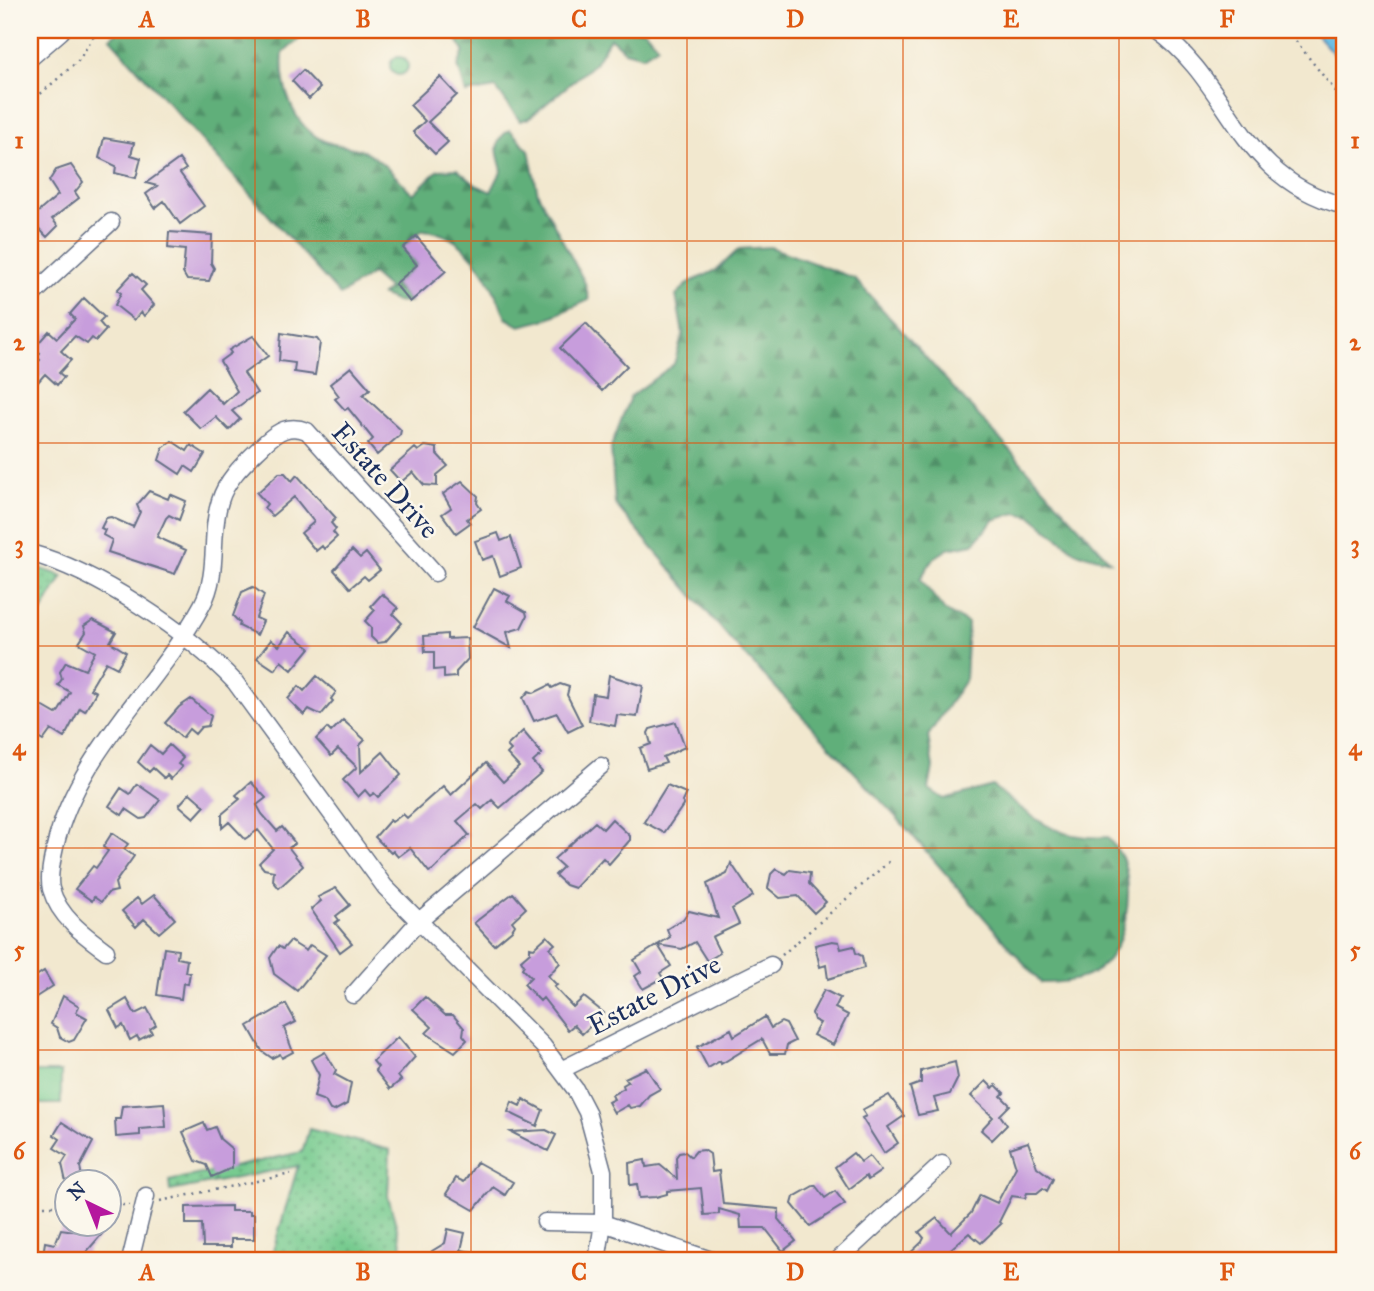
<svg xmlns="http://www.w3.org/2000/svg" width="1374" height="1291" viewBox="0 0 1374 1291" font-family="'IM FELL Great Primer',serif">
<defs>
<pattern id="grass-dots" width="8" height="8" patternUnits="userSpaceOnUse" patternTransform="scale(1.75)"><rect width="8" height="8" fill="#77cb8f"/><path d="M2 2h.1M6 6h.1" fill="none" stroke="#61a578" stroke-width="1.8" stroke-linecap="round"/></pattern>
<pattern id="forest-firs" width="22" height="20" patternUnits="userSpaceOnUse" patternTransform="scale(1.75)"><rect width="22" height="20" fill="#61af7a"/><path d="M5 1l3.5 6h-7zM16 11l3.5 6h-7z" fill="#4f8f67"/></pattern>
</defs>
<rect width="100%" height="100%" fill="#fbf7ec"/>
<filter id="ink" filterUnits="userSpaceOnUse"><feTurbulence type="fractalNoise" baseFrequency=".0143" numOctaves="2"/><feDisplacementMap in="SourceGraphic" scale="14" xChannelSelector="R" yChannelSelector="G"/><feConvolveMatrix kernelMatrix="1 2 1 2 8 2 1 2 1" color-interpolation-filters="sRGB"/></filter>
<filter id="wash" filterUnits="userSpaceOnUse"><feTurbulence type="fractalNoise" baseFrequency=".00686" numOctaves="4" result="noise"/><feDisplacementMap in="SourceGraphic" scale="28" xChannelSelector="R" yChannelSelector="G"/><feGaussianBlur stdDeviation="1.57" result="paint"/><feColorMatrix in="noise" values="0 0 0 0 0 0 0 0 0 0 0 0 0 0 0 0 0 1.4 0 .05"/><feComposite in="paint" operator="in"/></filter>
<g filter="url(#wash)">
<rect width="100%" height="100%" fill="#f2e8cf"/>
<!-- grass -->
<path fill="url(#grass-dots)" stroke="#497d76" stroke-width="2" d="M30 565 63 576 30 632Z
M309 1129 390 1150 388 1196 406 1261H270L298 1166 170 1191 169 1181 302 1152Z"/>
<!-- forest -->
<path fill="url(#forest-firs)" stroke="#3e6f6c" stroke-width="2" d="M120 30H310L283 53C280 85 292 126 324 141 339 148 359 145 374 157 388 167 401 182 413 194L438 170 457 169 476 185 491 192 502 170C497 153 492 140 510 130L529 150 538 194 585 283 589 300 544 320 520 326 506 318C491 280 467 232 422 230L403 248 417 265 395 284 410 302H396L382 295 389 289 372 274 340 295 110 38Z
M444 30H644L658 46 643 56 625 51 610 38 595 63 529 118 520 121 496 88 466 93 458 66 464 51 454 35Z
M770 247 854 278 1110 561 1076 552 1031 516 1016 513 994 520 973 544 948 549 934 558 920 579 945 611 968 623 965 680 928 736 933 767 929 789 944 799 992 786C1033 816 1053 841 1108 837 1112 844 1120 852 1123 860 1135 893 1126 953 1093 973 1078 982 1058 983 1041 983L899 820 731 640 615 504 611 447 630 397 674 364 683 334 676 295 690 282 717 270 739 249Z"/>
<!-- garden -->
<path fill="#77cb8f" stroke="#497d76" stroke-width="2" d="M390 66a9 9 0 1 1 18 0a9 9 0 1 1-18 0Z
M30 1072H61V1104H30Z"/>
<!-- water -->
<path fill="#66bce3" stroke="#4076a0" stroke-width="2" d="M1312 30H1344V65Z"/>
<g id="blocks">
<!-- building -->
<path fill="#c79ddc" d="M303 70 320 88 309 99 292 81Z
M440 77 457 95 428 122 448 142 435 154 413 132 425 121 410 105Z
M104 138 134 143 131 155 141 158 136 178 115 173 116 166 99 158Z
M179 159 186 169 180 173 204 206 180 224 164 201 155 208 146 194 157 186 146 183Z
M71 165 83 182 75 192 79 198 52 219 58 226 47 237 30 219 58 195 49 181 56 170Z
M169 232 212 235 211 263 214 268 209 281 187 280 183 273 185 250 168 248Z
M416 236 446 271 410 302 395 284 417 265 403 248Z
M133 273 146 285 141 290 154 305 144 316 141 312 134 320 115 305 121 293 117 290Z
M84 298 104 317 99 322 106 330 96 341 92 338 87 344 75 336 61 351 71 360 59 373 64 377 57 385 45 374 30 391V369L40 360 37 357 40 353 34 348 49 331 57 338 75 319 70 314Z
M586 323 627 366 602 391 560 348Z
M281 333 317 339 320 343 315 375 294 372 295 363 279 361Z
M253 336 268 356 244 373 257 393 232 411 240 419 229 430 216 417 201 429 183 411 207 388 223 404 237 391 220 361 231 353 229 350Z
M351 367 370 389 363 395 401 430 400 435 377 455 368 444 373 439 348 408 345 410 335 399 339 396 330 384Z
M172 441 187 451 191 445 205 454 194 472 185 466 180 474 159 460 163 448Z
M425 446 437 448V454L448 466 437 475V486L424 485 413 472 401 482 390 470 415 448 418 451Z
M279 473H285L292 481 297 475 336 518 331 523 336 529 333 532 337 537 324 549 322 546 316 551 301 533 314 522 294 497 272 516 264 508 267 504 257 493Z
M462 481 478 496 477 503 481 509 467 519 470 523 456 533 442 514 451 508 443 494Z
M149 491 168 499 170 494 186 501 179 520 169 515 166 518 157 537 186 550 175 574 108 552 112 540 103 535 105 530 101 528 106 518 111 517 133 527 140 512 137 505Z
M498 533 501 541 511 537 521 568 500 576 493 556 482 560 475 541Z
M352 550 360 558 366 553 380 570 368 580 364 576 350 588 334 570Z
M253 587 264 595 256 618 263 621 257 635 239 626 240 623 233 616 242 592Z
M494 588 510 596 507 601 526 612 527 616 521 628 507 632 511 648 473 627Z
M382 594 398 608 393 614 402 623 385 642 377 643 371 637V627L365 621 375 610 371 606Z
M93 620 116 632 110 642 126 652 117 668 106 662 90 689 96 692 85 711 80 708 64 738 51 730 43 741 30 733V717L34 709 38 712 42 706 56 714 59 711 70 692 58 685 62 679 60 672 66 662 85 670 95 652 79 643 86 632 84 626Z
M289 632 310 648 292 670 281 661 275 670 257 658 271 640 279 646Z
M447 634V639L467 638 468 659 456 672V677L444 678V669L434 670V652H425L424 636Z
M609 675 643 686 637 717 617 715 615 726 589 721 593 694 606 696Z
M317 676 336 692 331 699 333 701 321 715 309 709 304 715 288 699 299 686 304 691Z
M560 684 569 687 567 695 582 725 568 732 557 713 534 721 523 698 529 691 534 693 550 685 552 688Z
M191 699 211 716 208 726 201 727 195 734 189 729 182 738 165 723 179 707Z
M343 720 365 740 360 745 361 772 383 752 401 775 378 797 374 793 370 796 365 790 358 797 343 780 357 767 338 749 331 756 316 739 327 728 331 732Z
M676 722 685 747 663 757 666 763 647 769 640 748 651 744 648 733 650 729Z
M523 731 542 754 533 762 542 772 500 808 492 800 482 809 477 804 457 821 469 835 433 870 429 872 410 848 398 857 393 851 391 853 375 837 390 820 392 822 403 814 407 818 443 786 451 795 486 763 503 782 519 767 507 754 511 750 507 746Z
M150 745 161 754 169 745 183 758 178 764 182 767 171 779 167 775 164 778 153 768 149 772 138 762Z
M251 782 266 798 257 805 262 814 277 831 282 827 295 843 289 848 303 866 279 888 273 881 274 871 264 869 259 863 273 849 258 830 245 839 229 822 222 828V814L240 799 236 795Z
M137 784 160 800 146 818 141 819 126 809 122 815 109 806 121 788 130 794Z
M667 785 686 793 682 802 684 804 664 833 644 822Z
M190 793 205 806 194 818 179 805Z
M612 819 630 836V840L609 864 603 858 575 888 566 885 555 875 563 867 554 859 595 822 603 829Z
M112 833 128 844 124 849 134 856 115 883 117 891 108 893 101 902 94 897 92 901 75 889 93 866 96 868 108 851 103 847Z
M731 863 753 896 732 909 739 924 712 937 720 953 707 961 695 942 682 949 658 945 671 966 660 973 663 978 643 989 635 976 641 972 634 960 670 937 667 929 683 919 689 911 718 918 707 884 727 874Z
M776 869 786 874 790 870 810 873 809 884 826 902 814 913 798 896 780 898 768 888 771 874Z
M336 888 350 905 336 916 339 920 335 923 352 943 340 952 311 909 321 901 318 897Z
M513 893 526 908 512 921 515 925 512 930 494 945 474 923Z
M154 895 175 919 159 933 144 919 136 927 122 911 137 898 142 904Z
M547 936 555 944 550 948 560 963 548 976 557 985 554 987 573 1007 584 997 604 1013 582 1034 574 1025 568 1030 543 998 540 1001 524 984 531 977 522 968 524 965 521 960 530 952V947L534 948Z
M290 941 306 951 310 945 326 955 297 991 274 974 270 958 278 946 283 949Z
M832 941 839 942 841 949 854 946 856 953 862 956 864 968 828 979 826 965 820 967 815 945Z
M164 948 178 950 177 958 187 960 185 972 190 973 188 984 183 983 181 999 157 995Z
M44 971 53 986 30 1001V980Z
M824 990 840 998 835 1008 848 1015 833 1045 813 1035 820 1023 814 1020 812 1013Z
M63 996 79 1006 76 1012 87 1018 74 1040 69 1042 60 1037 57 1028 51 1024Z
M425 997 445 1015H453L464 1028 463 1035 467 1040 455 1052 426 1033 432 1027 413 1009Z
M127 999 135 1014 147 1008 156 1025 150 1029 152 1033 139 1040 137 1036 130 1040 123 1025 118 1028 109 1010Z
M286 1004 296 1022 284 1028 293 1052 282 1058 280 1054 272 1058 262 1051 248 1026Z
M765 1017 771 1028 781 1022 786 1024 795 1041 787 1045 785 1054H770L762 1039 721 1064 720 1061 708 1068 697 1047 731 1029 734 1036Z
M398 1037 415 1057 398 1076 401 1080 390 1089 375 1070 378 1067 373 1061Z
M325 1052 336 1070 334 1074 351 1083 347 1104 334 1111 330 1110 325 1101 314 1097 319 1075 311 1060Z
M955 1062 958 1078 950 1094 934 1098 938 1111 918 1115 910 1087 921 1083V1071Z
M646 1068 660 1089 649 1095 640 1106 630 1108 628 1105 614 1113 608 1102 614 1099 612 1095 624 1088 623 1085 628 1082 625 1078Z
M986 1081 993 1088 996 1085 1004 1093 1001 1096 1010 1105 1000 1115 1007 1125 992 1140 981 1130 993 1117 971 1096Z
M889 1095 904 1116 888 1127 898 1143 884 1153 862 1118 866 1116 862 1110Z
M523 1099 543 1110 537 1126 508 1112 512 1102 520 1106Z
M164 1103 166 1127 140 1129V1135L116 1137 115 1119H120L122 1106Z
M62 1122 93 1142 80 1167 83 1182H66L62 1164 67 1156 54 1148 60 1139 54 1135Z
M204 1123 207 1130 215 1127 220 1139 232 1149V1168L212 1177 207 1165 196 1161 183 1132Z
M546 1130 556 1135 548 1151 511 1132Z
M1028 1142 1037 1167 1053 1179 1047 1191 1043 1188 1037 1193H1027L1025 1198 1012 1196 999 1222 1001 1224 981 1243 969 1233 937 1261H902L922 1242 924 1238 919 1232 937 1218 951 1233 971 1213 980 1195 997 1203 1016 1167 1010 1148Z
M704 1150 710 1154 712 1172 719 1171 723 1204 779 1209 778 1219 796 1241 783 1251 765 1228H741L740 1215 719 1209V1214L704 1215 701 1188 667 1191V1194L656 1197 639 1198 637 1184 630 1185 629 1163 645 1160 646 1167 660 1165 677 1179 676 1157 679 1153 685 1152 691 1157 696 1151Z
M853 1153 861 1162 869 1156 881 1171 868 1180 866 1176 849 1189 835 1167Z
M477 1162 513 1182 505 1195 493 1187 474 1210 446 1194 456 1178 464 1182Z
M815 1185 825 1198 835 1191 845 1204 810 1226 792 1204 794 1197Z
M231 1206V1211H250V1214H254V1239H231V1247H203L202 1224H186V1207Z
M74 1224H96L94 1233 102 1234 88 1250 87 1258 83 1261 43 1255 45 1242 55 1244 61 1229 75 1231Z
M448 1229 465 1233 461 1250 472 1252 478 1261H439L432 1251 445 1243Z"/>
</g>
</g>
<g filter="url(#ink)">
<use href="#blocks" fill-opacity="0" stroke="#667086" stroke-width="2"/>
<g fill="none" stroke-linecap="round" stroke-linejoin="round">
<!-- street casing -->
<g stroke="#667086" stroke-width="19">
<path id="street" d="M1156 30C1233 84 1235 177 1344 206
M30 297 111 222
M30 553C97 571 188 632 235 682L385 887 543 1046 575 1089 587 1112 603 1171V1223L597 1261
M106 951C84 935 59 917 51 889 48 877 52 860 55 847 77 752 157 688 202 605 220 572 209 535 220 501 227 477 248 460 265 443 278 431 289 424 307 431L435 573
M353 995 418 922 601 766
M561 1070 771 965
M545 1222 603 1223 714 1261
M130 1261 146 1196
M837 1261 942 1164"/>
</g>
<!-- secondary casing -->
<g stroke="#667086" stroke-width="24">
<path id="secondary" d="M30 55 59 30"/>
</g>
<!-- path -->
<path stroke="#667086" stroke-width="2.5" stroke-dasharray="2 5" stroke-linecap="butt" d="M1287 30 1344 102
M30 103 78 61 98 30
M782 955 892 859
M160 1201 291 1174
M108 1205H130
M30 1206H66"/>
<!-- street -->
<use href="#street" stroke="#fff" stroke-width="16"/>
<!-- secondary -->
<use href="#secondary" stroke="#fff" stroke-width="21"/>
</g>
</g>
<!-- grid -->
<path fill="none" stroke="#de5710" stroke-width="2" stroke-opacity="0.55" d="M255 30V1261M471 30V1261M687 30V1261M903 30V1261M1119 30V1261M30 241H1344M30 443H1344M30 646H1344M30 848H1344M30 1050H1344"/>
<g text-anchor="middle" stroke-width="5" stroke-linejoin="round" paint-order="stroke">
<!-- street labels -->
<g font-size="28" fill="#1b2f5e" stroke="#fbf7ec">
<text transform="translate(386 480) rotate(48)" y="10">Estate Drive</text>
<text transform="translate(654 994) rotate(-27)" y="10">Estate Drive</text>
</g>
</g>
<!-- margin -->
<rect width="1374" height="1291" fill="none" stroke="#fbf7ec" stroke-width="77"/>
<!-- north arrow -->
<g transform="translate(88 1203) rotate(317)"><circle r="33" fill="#fbf7ec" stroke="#a1a7b3" stroke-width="2"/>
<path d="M0-5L12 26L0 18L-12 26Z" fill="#b5179e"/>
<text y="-10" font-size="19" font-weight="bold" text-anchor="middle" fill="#1b2f5e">N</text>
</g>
<rect x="38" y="38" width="1298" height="1214" fill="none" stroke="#de5710" stroke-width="2.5"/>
<g font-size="23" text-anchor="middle" font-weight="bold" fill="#de5710">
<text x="147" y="27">A</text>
<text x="363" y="27">B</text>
<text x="579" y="27">C</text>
<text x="795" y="27">D</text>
<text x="1011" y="27">E</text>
<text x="1227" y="27">F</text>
<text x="19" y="148">1</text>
<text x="1355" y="148">1</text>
<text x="19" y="350">2</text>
<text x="1355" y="350">2</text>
<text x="19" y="552">3</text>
<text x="1355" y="552">3</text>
<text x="19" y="755">4</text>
<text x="1355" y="755">4</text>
<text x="19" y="957">5</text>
<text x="1355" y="957">5</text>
<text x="19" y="1159">6</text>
<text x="1355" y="1159">6</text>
<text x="147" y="1280">A</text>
<text x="363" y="1280">B</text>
<text x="579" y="1280">C</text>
<text x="795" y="1280">D</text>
<text x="1011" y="1280">E</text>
<text x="1227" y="1280">F</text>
</g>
</svg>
